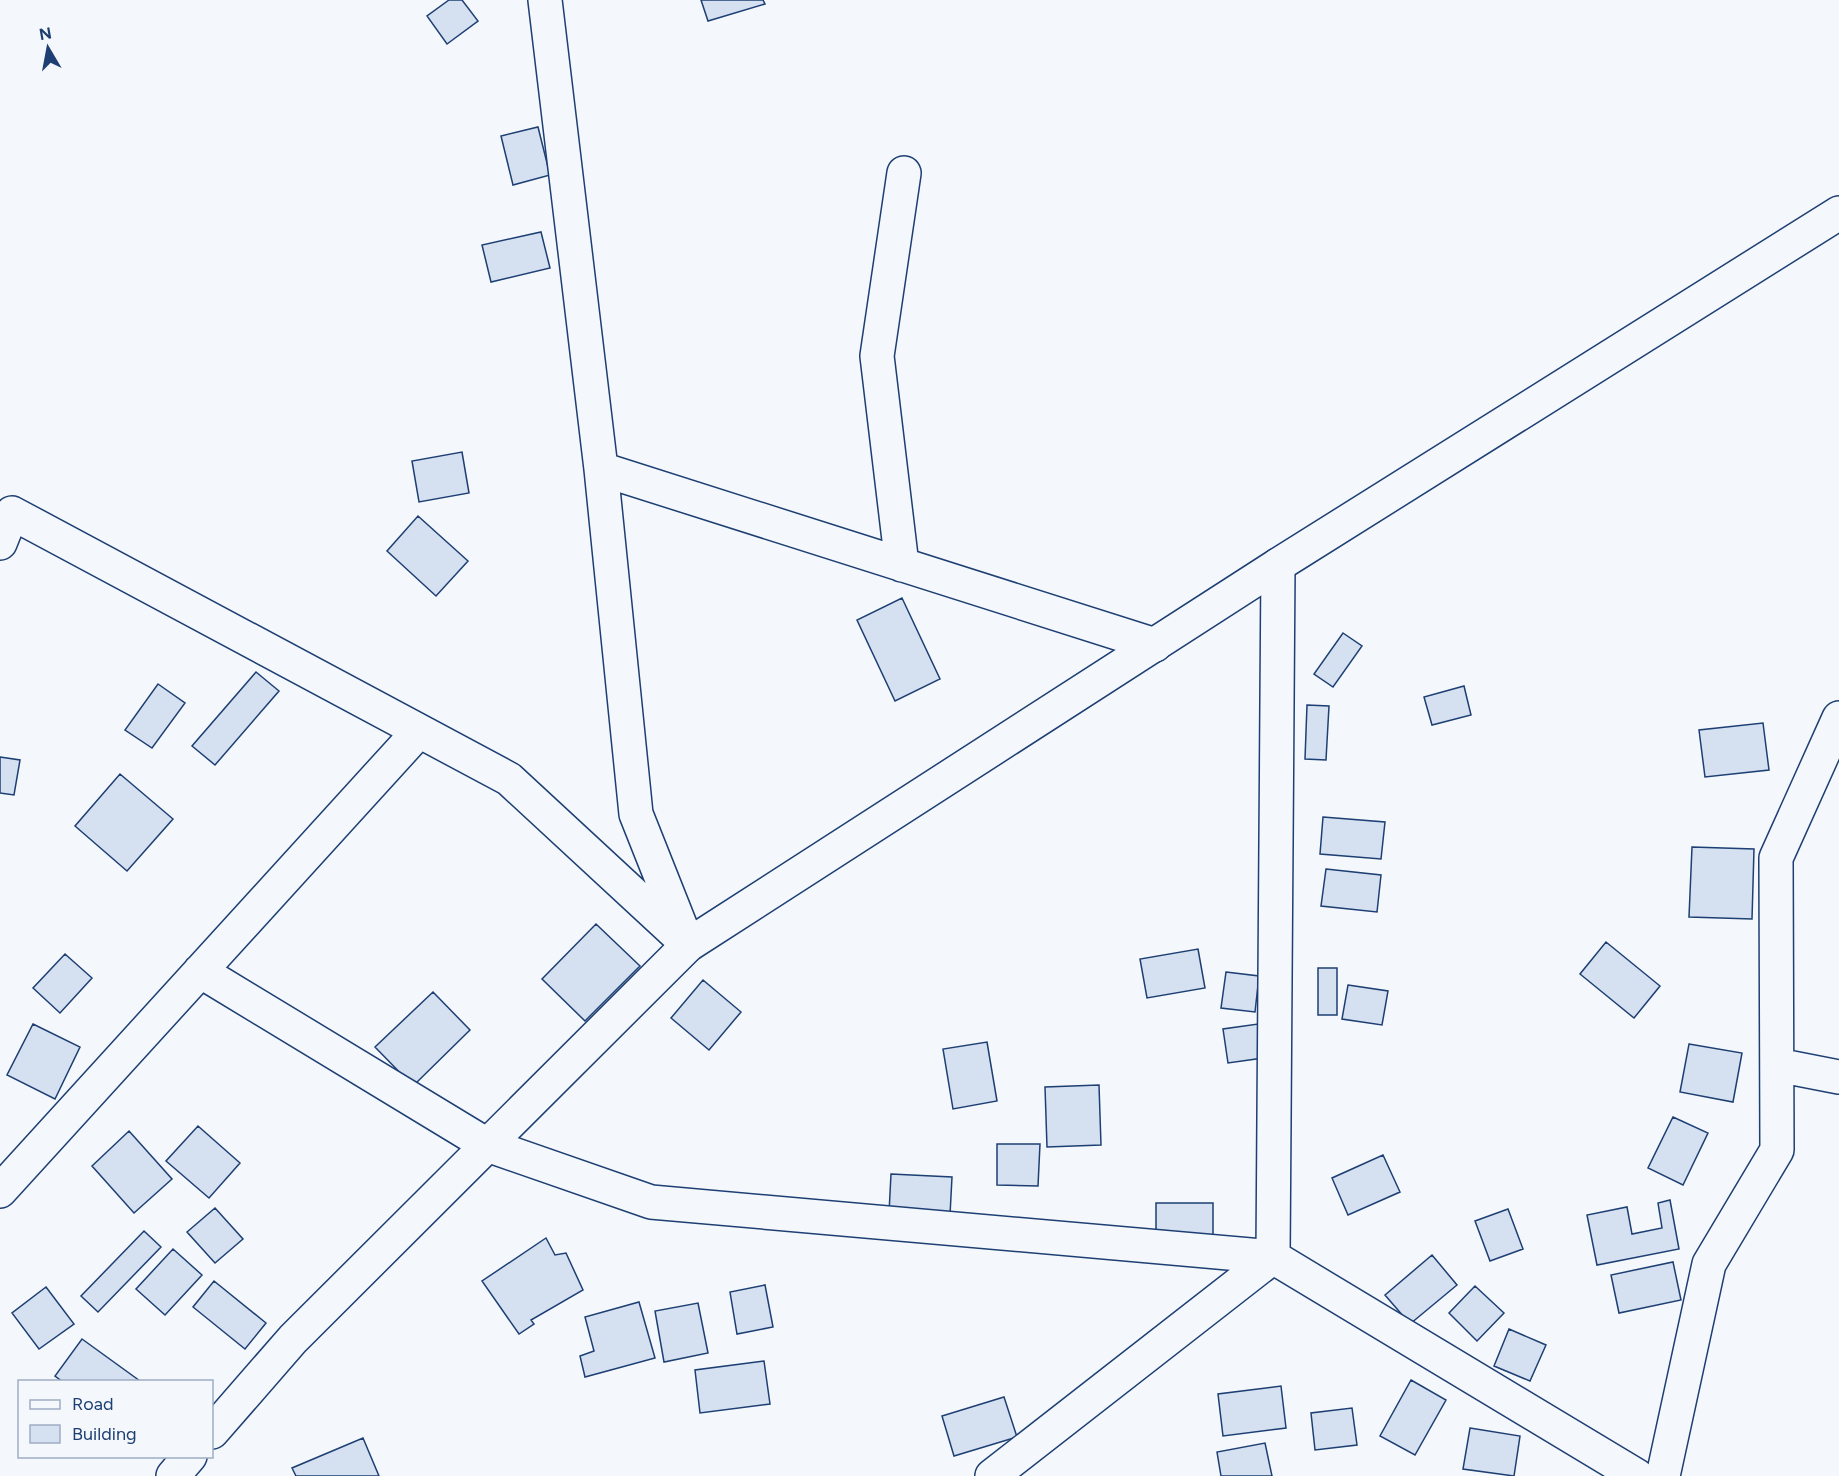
<svg xmlns="http://www.w3.org/2000/svg" width="1839" height="1476" viewBox="0 0 1839 1476" font-family="Figtree,sans-serif">
<rect width="100%" height="100%" fill="#f4f7fb"/>
<!-- building -->
<path fill="#d5e0f0" stroke="#1d3f73" stroke-width="1.5" d="M449 0H462L478 21 447 44 427 16Z
M701 0H763L765 4 708 21Z
M538 127 550 175 513 185 501 136Z
M541 232 550 268 491 282 482 245Z
M462 452 469 493 419 502 412 461Z
M418 516 468 561 436 596 387 551Z
M902 598 940 679 895 701 857 620Z
M1343 633 1362 646 1333 687 1314 674Z
M256 672 279 691 215 765 192 746Z
M158 684 185 703 152 748 125 730Z
M1464 686 1471 715 1432 725 1424 697Z
M1307 705 1329 706 1326 760 1305 759Z
M1763 723 1769 770 1705 777 1699 730Z
M0 757 20 760 14 795 0 793Z
M120 774 173 819 127 871 75 826Z
M1323 817 1385 822 1381 859 1320 854Z
M1692 847 1754 849 1752 919 1689 917Z
M1326 869 1381 875 1377 912 1321 906Z
M596 924 640 966 585 1021 542 979Z
M1606 942 1660 986 1634 1018 1580 974Z
M1198 949 1205 988 1147 998 1140 959Z
M65 954 92 978 60 1013 33 988Z
M1318 968H1337V1015H1318Z
M1226 972 1259 976 1255 1012 1221 1008Z
M703 980 741 1012 709 1050 671 1018Z
M1348 985 1388 991 1382 1025 1342 1019Z
M433 992 470 1030 413 1086 375 1047Z
M33 1024 80 1047 55 1099 7 1075Z
M1258 1024 1263 1058 1228 1063 1223 1029Z
M987 1042 997 1101 953 1109 943 1049Z
M1689 1044 1742 1053 1733 1102 1680 1092Z
M1099 1085 1101 1145 1047 1147 1045 1087Z
M1673 1117 1708 1133 1683 1185 1648 1168Z
M198 1126 240 1163 209 1198 166 1161Z
M129 1131 172 1179 134 1213 92 1166Z
M997 1144H1040L1038 1186 997 1185Z
M1383 1155 1400 1192 1348 1215 1332 1178Z
M891 1174 952 1177 950 1215 889 1213Z
M1670 1200 1679 1249 1597 1265 1587 1215 1627 1207 1632 1234 1662 1228 1658 1203Z
M1156 1203H1213V1237H1156Z
M215 1208 243 1239 215 1263 187 1232Z
M1508 1209 1523 1249 1490 1261 1475 1221Z
M144 1231 161 1247 98 1312 81 1296Z
M546 1238 555 1255 566 1253 583 1290 531 1320 534 1324 519 1334 482 1281Z
M173 1249 202 1275 165 1315 136 1289Z
M1432 1255 1457 1285 1410 1324 1385 1295Z
M1673 1262 1681 1300 1619 1313 1611 1275Z
M214 1281 266 1323 245 1349 193 1307Z
M765 1285 773 1327 737 1334 730 1292Z
M1475 1286 1504 1313 1477 1341 1449 1313Z
M46 1287 74 1324 39 1349 12 1313Z
M639 1302 655 1358 585 1377 580 1356 594 1351 585 1317Z
M698 1303 708 1353 664 1362 655 1311Z
M1509 1329 1546 1345 1530 1381 1494 1366Z
M82 1339 140 1381 63 1382 55 1376Z
M764 1361 770 1404 700 1413 695 1370Z
M1411 1380 1446 1400 1415 1455 1380 1436Z
M1281 1386 1286 1428 1223 1436 1218 1394Z
M1004 1397 1017 1437 954 1456 942 1416Z
M1352 1408 1357 1445 1315 1450 1311 1413Z
M1470 1428 1520 1436 1514 1476 1463 1469Z
M363 1438 379 1476H296L292 1468Z
M1265 1443 1272 1476H1221L1217 1452Z"/>
<g fill="none" stroke-linecap="round" stroke-linejoin="round">
<!-- minor casing -->
<g stroke="#1d3f73" stroke-width="36">
<path id="minor" d="M545 0 601 469 636 814 688 945
M601 469 1155 645
M0 543 12 513 509 779 682 939
M902 565 877 356 904 173
M200 971 487 1145 651 1202 1273 1257 1637 1476
M1777 1065 1839 1077
M0 1191 419 731
M1273 1257 1278 565
M992 1476 1273 1257
M1663 1476 1709 1264 1777 1150 1776 858 1839 718"/>
</g>
<!-- tertiary casing -->
<g stroke="#1d3f73" stroke-width="36">
<path id="tertiary" d="M212 1432 293 1339 688 945 1278 565 1839 213
M173 1476 190 1456"/>
</g>
<!-- minor -->
<use href="#minor" stroke="#f4f7fb" stroke-width="33"/>
<!-- tertiary -->
<use href="#tertiary" stroke="#f4f7fb" stroke-width="33"/>
</g>
<!-- legend -->
<rect x="18" y="1380" width="195" height="78" fill="#f4f7fb" stroke="#9eadc5" stroke-width="1.5"/>
<rect x="30" y="1400" width="30" height="9" fill="#f4f7fb" stroke="#9eadc5" stroke-width="1.5"/>
<text x="72" y="1410" font-size="18" fill="#1d3f73">Road</text>
<rect x="30" y="1425" width="30" height="18" fill="#d5e0f0" stroke="#9eadc5" stroke-width="1.5"/>
<text x="72" y="1440" font-size="18" fill="#1d3f73">Building</text>
<!-- north arrow -->
<g transform="translate(48 48) rotate(350)" stroke="#f4f7fb" stroke-width="4.5" paint-order="stroke">
<path d="M0-4.5L10 22L0 15L-10 22Z" fill="#1d3f73"/>
<text y="-9" font-size="16" font-weight="bold" text-anchor="middle" fill="#1d3f73">N</text>
</g>
</svg>
